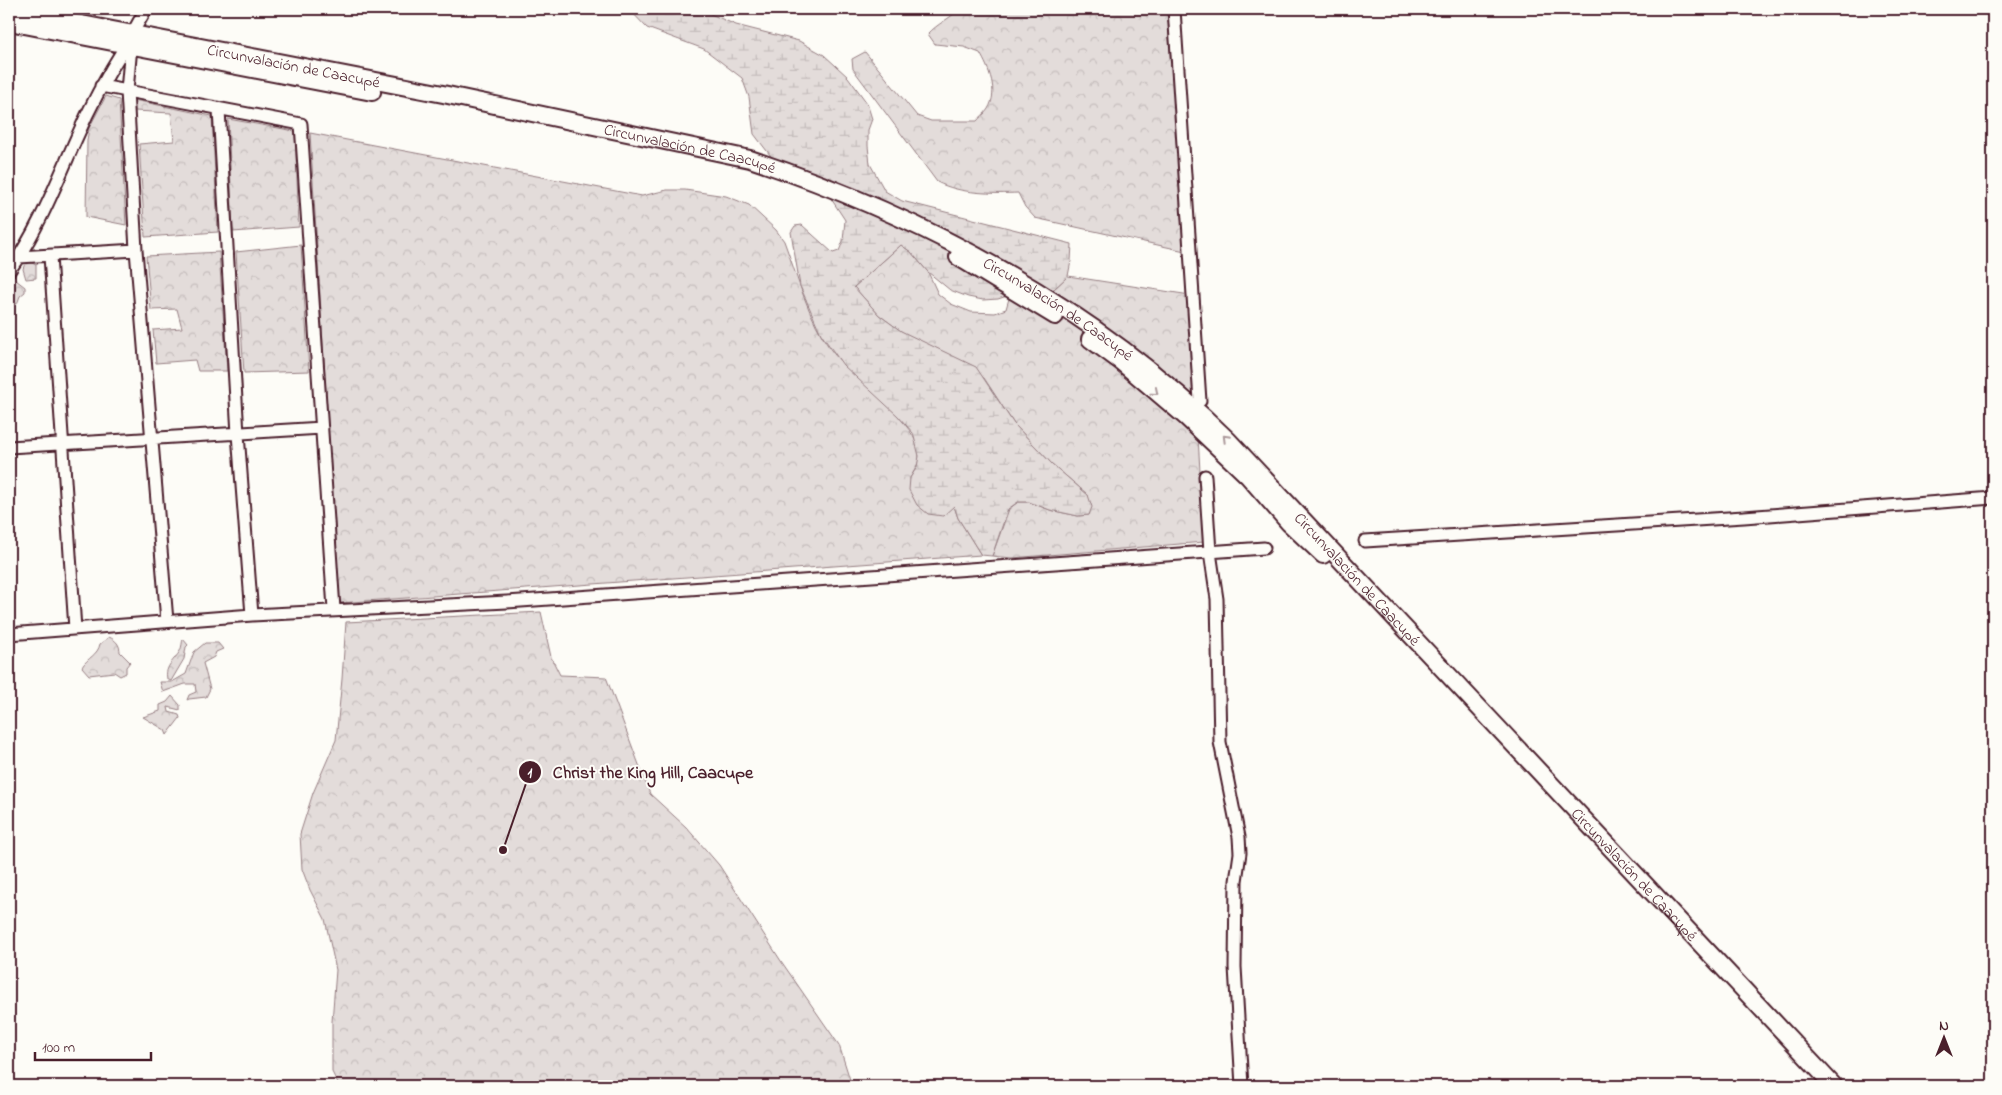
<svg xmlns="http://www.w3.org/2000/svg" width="2002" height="1095" viewBox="0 0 2002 1095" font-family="'Indie Flower',sans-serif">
<defs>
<pattern id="forest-crowns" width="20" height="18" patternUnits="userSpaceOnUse" patternTransform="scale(1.25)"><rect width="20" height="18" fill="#e3dcda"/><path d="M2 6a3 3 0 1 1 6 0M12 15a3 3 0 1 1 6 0" fill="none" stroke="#c4bcbb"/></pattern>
<pattern id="wetland-marsh" width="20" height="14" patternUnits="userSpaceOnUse" patternTransform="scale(1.25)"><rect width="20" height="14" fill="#e3dcda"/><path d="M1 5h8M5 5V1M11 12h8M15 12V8" fill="none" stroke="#c4bcbb"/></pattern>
</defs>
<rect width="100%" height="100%" fill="#fdfcf7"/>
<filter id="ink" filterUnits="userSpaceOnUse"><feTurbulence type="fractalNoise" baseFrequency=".02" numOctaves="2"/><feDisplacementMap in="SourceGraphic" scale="10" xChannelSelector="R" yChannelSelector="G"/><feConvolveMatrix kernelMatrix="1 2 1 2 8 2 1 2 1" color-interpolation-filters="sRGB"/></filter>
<g filter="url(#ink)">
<!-- forest -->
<path fill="url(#forest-crowns)" stroke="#967e82" d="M959 9H1167L1185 251 1035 218 1025 207 1018 193C993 194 960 194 937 182L853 69 852 59 865 52 917 116 931 121H977C980 117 985 114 988 109 999 91 989 69 980 53L964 47 935 44 928 34C938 23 950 19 959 9Z
M106 96 119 100 126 225 86 217 87 141 89 128Z
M134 100 212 116 218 232 145 237 139 144 174 141 171 113 135 111Z
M228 119 295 131 299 227 233 232Z
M310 133 642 196 667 190H685L726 196 749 205 776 230 784 241C797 276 809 320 831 350 851 378 921 422 919 457 919 464 914 471 910 478L954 506 958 518 981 555 339 603Z
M301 245 309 371 244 373 236 252Z
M901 245 911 252 928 272 938 294 951 304 971 312 995 313 1006 309 1010 295 1020 291 1054 289 1068 276 1190 295 1204 542 1012 558 992 556 1009 509 1018 502H1029L1050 510 1078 516 1089 515 1088 495 1052 464 1014 424 984 378 901 331 879 315 854 287Z
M219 252 227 371H198L195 360 156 363 153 330 182 328 177 309 151 310 146 256Z
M26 260 36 265V278L26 279 23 269Z
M16 280 25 287V292L20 296 17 304 9 303 15 287 13 285Z
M541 612 551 657 560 675 606 677 650 794 686 827 719 865 781 961 839 1045 852 1086H339L332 1072V1022L336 970 325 919 310 890 302 869 300 834 313 793 336 740 342 679 346 622Z
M109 637C116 640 120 645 120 652L130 662 126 667V673L120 676 114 672 89 675 82 667C87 658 98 655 100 644Z
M183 639 188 645 186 647 184 659 171 681 167 679C164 666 175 660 180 651 182 647 182 642 183 639Z
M205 643H218L223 649 216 652 214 657 203 663 210 689 206 697 189 699 187 700 189 695 196 692 195 684H185L163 692 160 682H172L186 674 194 652Z
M172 696 180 705V710L168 707 169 712 179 715 180 718 167 735 165 730 143 717 160 711V705L167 702Z"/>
<!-- wetland -->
<path fill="url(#wetland-marsh)" stroke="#967e82" d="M629 9H699L736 25 799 41 824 55 848 77 867 103 872 119 868 130V146L870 164 885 191 902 201 1072 244 1071 261 1068 276 1054 289 1010 295 998 299 983 300 968 297 950 290 928 272 911 252 901 245 854 287 879 315 901 331 976 367 1014 424 1052 464 1088 495 1092 507 1089 515 1078 516 1050 510 1029 502H1018L1008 509 992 556 981 555 958 518 954 506 943 516 928 514 917 505 909 490 910 478 917 467 919 456 913 433 898 416 843 365 821 334 800 286 791 232 795 226 802 225 833 253 839 251 843 241 845 220 828 194 783 172 754 134 749 97 742 78 704 49 647 28Z"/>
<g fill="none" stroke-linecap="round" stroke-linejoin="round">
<!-- minor casing -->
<g stroke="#4a1f2b" stroke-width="15">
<path id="minor" d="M1174 9 1200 401
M132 34 146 9
M131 46 127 91 136 250 167 621
M101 86 301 124 334 609
M219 110 238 434 252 615
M50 256 75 629
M19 257 136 250
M9 271C38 231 56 184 76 139 90 106 107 75 126 45
M9 447 322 428
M1205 476 1210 552 1217 599 1220 742 1239 837 1240 853 1236 881 1235 967 1242 1086
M1365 541 1744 517 1993 498
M9 634 252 615 507 602 1264 548"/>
</g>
<!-- highway casing -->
<g stroke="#4a1f2b" stroke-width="20">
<g id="highway">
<path id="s1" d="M9 10 443 94 750 159C927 218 1094 308 1228 440L1834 1086"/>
<path d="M9 22 372 92"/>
<path d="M958 257 1055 316"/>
<path d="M1090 339 1120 361 1187 418 1248 476 1289 523 1323 555"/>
</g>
</g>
<!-- minor -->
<use href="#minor" stroke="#fdfcf7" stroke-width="11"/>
<!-- highway -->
<use href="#highway" stroke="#fdfcf7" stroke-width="16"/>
</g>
<!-- one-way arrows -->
<defs><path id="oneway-chevron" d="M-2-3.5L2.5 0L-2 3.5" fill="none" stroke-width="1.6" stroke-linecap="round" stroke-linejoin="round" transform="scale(1.25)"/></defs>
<g stroke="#ac999b">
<use href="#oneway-chevron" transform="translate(1155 392) rotate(40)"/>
<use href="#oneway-chevron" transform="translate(1226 438) rotate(-135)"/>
</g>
</g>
<g text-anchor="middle" stroke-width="4" stroke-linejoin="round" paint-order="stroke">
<!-- street labels -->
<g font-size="16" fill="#4a1f2b" stroke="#fdfcf7">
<text dy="6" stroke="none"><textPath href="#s1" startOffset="290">Circunvalación de Caacupé</textPath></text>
<text dy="6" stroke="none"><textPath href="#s1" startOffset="695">Circunvalación de Caacupé</textPath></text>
<text dy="6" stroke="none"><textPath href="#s1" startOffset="1100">Circunvalación de Caacupé</textPath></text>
<text dy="6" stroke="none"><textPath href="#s1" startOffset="1505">Circunvalación de Caacupé</textPath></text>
<text dy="6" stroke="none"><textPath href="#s1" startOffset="1910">Circunvalación de Caacupé</textPath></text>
</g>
</g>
<!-- callouts -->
<path fill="none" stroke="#4a1f2b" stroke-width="2" d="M503 850L530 772"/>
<g fill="#4a1f2b" stroke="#fdfcf7" stroke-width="2">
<circle cx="503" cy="850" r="5"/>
<circle cx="530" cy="772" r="12"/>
</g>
<g font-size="15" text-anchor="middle" font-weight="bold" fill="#fff">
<text x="530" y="777">1</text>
</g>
<g font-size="18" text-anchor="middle" font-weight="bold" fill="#4a1f2b" stroke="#fdfcf7" stroke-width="4" stroke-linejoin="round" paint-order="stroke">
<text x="653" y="778">Christ the King Hill, Caacupe</text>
</g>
<!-- margin -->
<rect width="2002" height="1095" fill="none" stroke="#fdfcf7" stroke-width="30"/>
<rect x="15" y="15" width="1972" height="1065" fill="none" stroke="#4a1f2b" stroke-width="2" filter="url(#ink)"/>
<!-- north arrow -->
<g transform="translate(1944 1038)" stroke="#fdfcf7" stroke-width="4" paint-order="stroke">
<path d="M0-4L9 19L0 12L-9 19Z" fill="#4a1f2b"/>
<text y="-8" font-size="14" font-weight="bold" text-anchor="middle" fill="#4a1f2b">N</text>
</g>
<!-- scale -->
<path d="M35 1052v8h116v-8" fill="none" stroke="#4a1f2b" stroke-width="2.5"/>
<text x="42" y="1052" font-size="15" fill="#4a1f2b" stroke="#fdfcf7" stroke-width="4" paint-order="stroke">100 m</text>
</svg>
